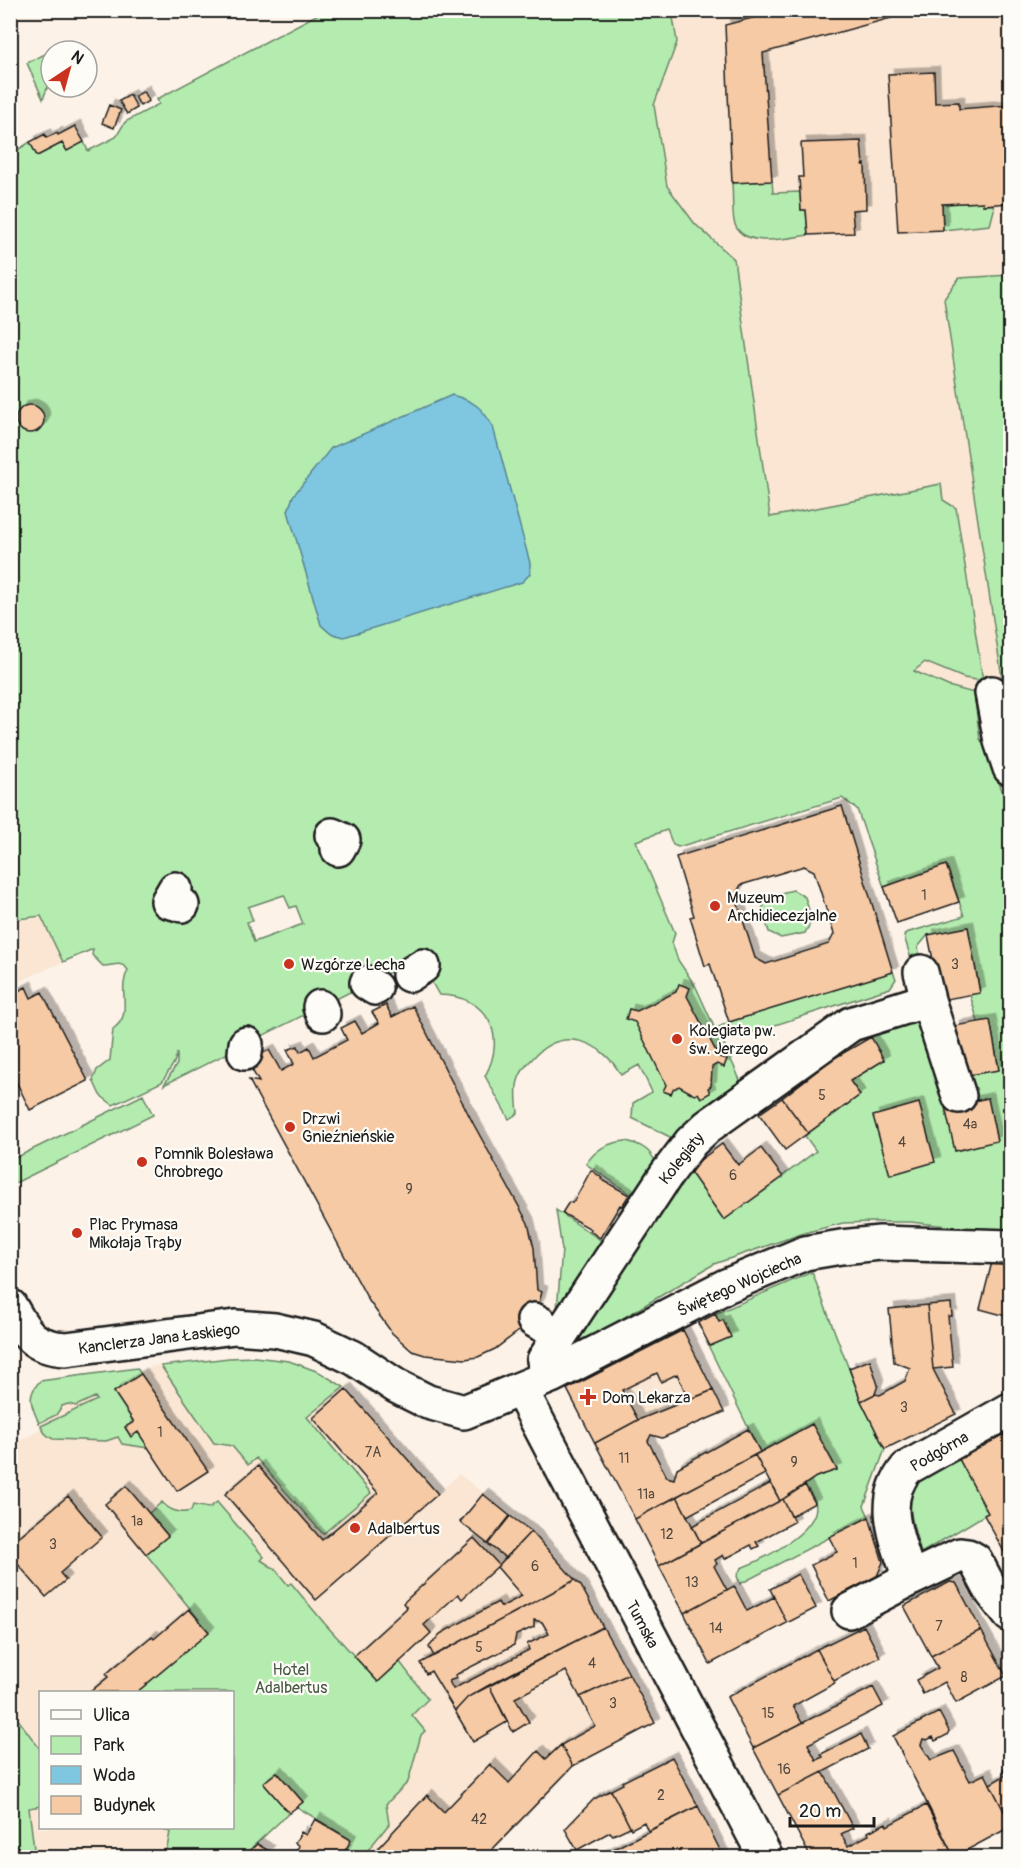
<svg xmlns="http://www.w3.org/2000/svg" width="1021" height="1868" viewBox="0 0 1021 1868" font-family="Pangolin,sans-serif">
<defs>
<filter id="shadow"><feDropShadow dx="5.5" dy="-5.5" stdDeviation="0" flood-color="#0004"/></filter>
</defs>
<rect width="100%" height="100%" fill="#fcf2e7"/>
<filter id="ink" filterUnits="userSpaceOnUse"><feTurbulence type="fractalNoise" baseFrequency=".0167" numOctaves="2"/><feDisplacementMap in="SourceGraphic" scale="12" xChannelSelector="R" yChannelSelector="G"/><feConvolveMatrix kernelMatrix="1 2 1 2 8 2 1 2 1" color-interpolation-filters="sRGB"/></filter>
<g filter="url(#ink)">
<!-- built -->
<path fill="#fae6d3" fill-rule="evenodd" d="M337 11H1010V698L1004 691 975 693 980 739 845 764Z
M41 916 63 962 11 985 10 920Z
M683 1330 713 1390 595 1443 567 1389Z
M254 1357 288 1361 319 1372 346 1389 438 1494 459 1474 531 1531 581 1586 629 1674 573 1766 484 1857H379L297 1807 242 1857H11L10 1446 42 1429 32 1407 30 1396 33 1388 96 1374 137 1368 142 1374 152 1366 229 1358ZM40 1692H232V1828H40Z"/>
<!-- green -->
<path fill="#b4ecaf" stroke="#688466" stroke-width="1.5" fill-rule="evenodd" d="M324 11H672L677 42 654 105 667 186 695 224 734 259 770 517 941 484 943 500 956 508 983 681 964 678 925 662 914 671 948 686 974 693 980 739 988 750 1010 814V1224L1003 1232 910 1222H873L843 1223 804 1233 714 1264 583 1342 576 1333 688 1169 724 1220 816 1151 805 1136 860 1095 850 1081 884 1060 871 1037 899 1020 919 1014 950 1105 977 1097 970 1075 999 1070 990 1020 978 1022 970 995 980 992 968 928 928 935 918 947 921 962 913 965 904 936 906 933 964 916 947 866 884 887 857 809 842 798 678 847 673 845 667 830 636 841 675 933 672 943 678 960 696 987 715 1029 729 1022 893 972 896 979 890 988 741 1036 733 1032 721 1037 740 1080 736 1089 676 1140 632 1118 633 1103 652 1092 639 1065 621 1075C602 1041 563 1025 533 1058 527 1064 520 1072 518 1081 515 1091 517 1102 518 1113L509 1119 485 1076C508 1035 487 995 439 995L418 958 164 1085 177 1064V1053L174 1063 162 1082 113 1105 100 1095 93 1080 97 1070 110 1060 113 1029C135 1013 116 993 128 970 121 960 114 966 103 966L92 955 93 949 63 962 41 916 11 920 10 269 15 265 10 259 11 154 30 142 37 156 62 143 84 142 88 151 116 137 125 122 159 104 157 99ZM284 895 290 908 296 906 303 924 254 942 247 922 253 921 248 907Z
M63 45 61 51H51V78L43 99 27 63Z
M772 181 773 193 800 192 801 210H806L808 235C788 238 740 250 734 221 732 209 733 195 732 183Z
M983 202V205H993L994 210 990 225 943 230 942 204Z
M1010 275V698L1004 691 944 299 959 278Z
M793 890 805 897 812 920 805 933 781 938 769 932 762 909 769 896Z
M143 1095 153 1115 11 1185V1160Z
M625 1141C641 1144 651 1150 657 1165L557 1310 562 1250 556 1210 602 1241 632 1195 586 1164C596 1149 607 1143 625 1141Z
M812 1272 861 1401 885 1449 864 1506 869 1517 740 1584 737 1576 741 1568C762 1560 824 1529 815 1501 813 1496 808 1490 805 1485L816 1477 837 1469 812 1424 760 1452 707 1343 710 1345 723 1320 719 1322 715 1314Z
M254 1357 289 1361 319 1372 344 1387 307 1417 371 1493 323 1534 256 1458 248 1465 232 1446 214 1443 161 1366 229 1358Z
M137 1368 141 1374 114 1392 134 1422 125 1428 131 1436 138 1432 149 1448 122 1444 118 1437 106 1441 53 1439C47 1436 43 1433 41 1426L97 1400 95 1397 76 1406 68 1404 62 1406 56 1415 39 1423C31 1405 26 1396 40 1381Z
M959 1459 988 1513 921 1553C916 1534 900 1494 920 1480 931 1471 946 1466 959 1459Z
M162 1502C169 1511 181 1514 191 1511L193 1505 209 1508 217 1502 264 1557 261 1560 275 1569 288 1585 291 1583 325 1624 378 1682 400 1662 428 1699 412 1715 425 1731 421 1735 408 1782 386 1804 389 1824 368 1850 379 1857H341L351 1840 297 1807 303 1802 277 1772 264 1783 289 1813 242 1857H158L167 1848 170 1832 155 1828H232V1692H137L209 1632 146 1554 168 1536 149 1513Z
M11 1710 40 1749V1806L29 1808 34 1849 13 1855 10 1853Z"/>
<!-- water -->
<path fill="#7fc7e0" stroke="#578392" stroke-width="1.5" d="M452 395C474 401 482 407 493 427L530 563V574L522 582 344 637 330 633 321 625 288 511 293 496 331 448Z"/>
<!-- building -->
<path fill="#f6caa5" stroke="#1c1c1c" stroke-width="1.5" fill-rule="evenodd" filter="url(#shadow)" d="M784 10H920L763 53 772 181 732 183 725 25Z
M934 72 935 103 959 102V109L1010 105V203L983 205V202L942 204 943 230 898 232 888 74Z
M144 91 149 101 140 106 135 96Z
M130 95 137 108 127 114 119 101Z
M109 105 121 110 114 128 102 123Z
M75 126 84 142 67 151 62 143 37 156 30 142 45 134 46 138 57 133 58 135Z
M861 141 863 165 865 164 866 209 852 210 854 233 808 235 806 210H801L799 177H803L801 143Z
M16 419a14 14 0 1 1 28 0a14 14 0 1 1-28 0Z
M842 806 893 972 729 1022 710 964 705 966 690 917 694 916 676 857ZM804 866 814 871 834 934 829 944 766 964 755 958 735 895 741 885Z
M946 865 959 902 897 923 884 887Z
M968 927 980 993 941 1000 928 935Z
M679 984 690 988 687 996 719 1057 727 1059 724 1067 717 1064 712 1067 711 1086 708 1088 710 1093 701 1098 698 1093 695 1095 679 1086 673 1089 671 1094 663 1091 666 1085 635 1022 626 1019 629 1009 637 1011 676 992Z
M26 987 31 998 42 992 88 1081 30 1110 15 1079 10 1082V995Z
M386 1005 392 1017 413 1006 474 1125 528 1223 534 1248 537 1290 542 1292 539 1303 524 1327 495 1349 478 1357 465 1359 425 1355 412 1351 392 1333 369 1301 249 1080 259 1082 247 1061 269 1050 281 1071 294 1064 287 1050 298 1046 300 1052 309 1047 314 1057 347 1040 341 1028 355 1021 362 1033 379 1023 372 1012Z
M990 1020 999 1070 963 1076 954 1026Z
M871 1037 884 1060 850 1081 860 1095 808 1133 782 1098 831 1060Z
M782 1098 808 1133 785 1150 759 1114Z
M988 1098 997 1141 955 1151 945 1107Z
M919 1103 935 1162 890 1175 873 1116Z
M722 1144 738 1165 761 1148 783 1177 724 1220 688 1169Z
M591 1170 602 1178 601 1179 629 1195 622 1206 620 1205 600 1238 590 1231 591 1229 562 1213 569 1202 572 1203 575 1199Z
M992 1262 1010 1267V1317L980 1309Z
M951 1303 952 1316H948L953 1367 933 1369 927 1305Z
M927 1305 933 1369 956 1414 885 1449 861 1401 875 1394 880 1395 905 1381 910 1368 894 1362 889 1309Z
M715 1314 719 1322 723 1320 731 1337 710 1346 698 1323Z
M683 1330 713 1390 689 1400 677 1374 661 1382 657 1373 622 1390 638 1420 595 1443 567 1389Z
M870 1360 878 1385 875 1394 861 1401 849 1368Z
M141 1374 208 1471 177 1491 138 1432 131 1437 125 1427 134 1422 114 1392Z
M346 1389 438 1494 316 1600 225 1494 258 1466 322 1540 378 1493 313 1418Z
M713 1390 724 1412 662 1438 651 1435 648 1441 667 1477 674 1479 677 1468 748 1429 760 1452 635 1519 595 1443 638 1420Z
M812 1424 837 1470 816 1477 780 1501 755 1455Z
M1010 1431V1558L1008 1559 984 1515 988 1513 959 1459Z
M755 1455 765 1474 687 1516 677 1496Z
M771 1483 780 1501 701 1543 692 1526Z
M805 1485 815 1503 791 1516 783 1499Z
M126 1486 168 1536 146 1554 105 1504Z
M483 1494 510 1516 488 1544 460 1522Z
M68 1496 102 1537 60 1573 66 1580 46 1597 10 1555V1544Z
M677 1496 701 1543 659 1566 635 1519Z
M783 1499 794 1522 756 1542 759 1546 753 1549 751 1545 725 1559 723 1555 715 1560 717 1564 714 1566 727 1590 684 1613 659 1566Z
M510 1516 531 1531 506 1558 488 1544Z
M869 1517 883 1562 877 1576 829 1601 811 1565 837 1552 829 1537Z
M531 1531 575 1580 434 1656 429 1647 440 1634 498 1602 501 1607 522 1596 497 1567Z
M474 1538 499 1565 462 1599 458 1594 424 1625 431 1633 378 1682 354 1656 407 1608 403 1603Z
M798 1574 816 1608 787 1623 770 1589Z
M575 1580 581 1586 603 1627 468 1697 455 1711 431 1671 426 1674 420 1663ZM534 1620 542 1622 549 1634 527 1644 529 1650 453 1689 449 1681 457 1678 455 1675 514 1645 516 1635 534 1627Z
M950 1582 956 1583 981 1630 931 1656 904 1606Z
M734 1586 747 1611 774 1597 787 1623 710 1664 684 1613Z
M189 1609 209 1632 137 1692H90L108 1677 106 1674 152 1636 154 1639Z
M864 1626 880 1657 834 1681 817 1649Z
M603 1627 629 1674 580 1697 566 1671 515 1698 529 1722 513 1732 489 1685Z
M981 1630 1006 1676 956 1703 945 1682 923 1694 916 1680 938 1668 931 1656Z
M817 1649 835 1683 793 1706 802 1723 753 1748 727 1697Z
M629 1674 655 1723 573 1766 561 1745 595 1726 580 1697Z
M489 1685 507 1722 473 1742 455 1711 468 1697Z
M873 1687 883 1706 808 1744 816 1760 823 1757 821 1754 861 1734 868 1749 778 1795 753 1748Z
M939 1712 949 1731 947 1735 935 1741 933 1737 927 1740 923 1739 921 1745 931 1760 954 1751 970 1781 985 1774 1010 1823V1827L954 1857 893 1736Z
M561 1745 573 1766 484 1858H386L377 1849 427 1795 444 1812 490 1764 509 1783 538 1751 546 1759Z
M672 1757 698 1806 648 1831 644 1822 631 1829 611 1790 623 1784 622 1782Z
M1010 1765V1823L990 1784 1006 1775 1003 1769Z
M277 1772 303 1802 289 1813 263 1783Z
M823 1772 853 1828 841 1834 848 1846 869 1835 868 1832 886 1823 887 1826 926 1805 954 1857 811 1858 778 1795Z
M611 1790 630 1827 613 1835 610 1832 577 1850 565 1829 594 1799Z
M698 1806 723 1856 720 1858H659L662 1856 660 1852 649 1858H596Z
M315 1819 351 1840 341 1858H292L299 1846 295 1843 301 1832 306 1835Z
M257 1844 269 1851 262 1858H242Z"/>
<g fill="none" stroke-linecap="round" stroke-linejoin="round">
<!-- minor casing -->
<g stroke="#1c1c1c" stroke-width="38">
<path id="minor" d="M992 693 1001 741 1010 768
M332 835 343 840 338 849
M175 889 168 901 182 905
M921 972 928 1000
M409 975 423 966
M367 983 375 988
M320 1007 323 1014
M245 1053 246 1044
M10 1306C26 1334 32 1347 66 1349L235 1327 275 1330 314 1339 354 1358 396 1386 428 1402 464 1412 551 1376 726 1286 805 1253 841 1247 880 1243 1010 1247
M534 1320 541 1324
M551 1376 544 1360 666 1175 691 1142 707 1127 851 1024 928 1000 959 1096
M521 1390 766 1858
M910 1579C898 1541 878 1502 907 1468L1010 1410
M849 1611 910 1579 960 1555 968 1556 975 1560 992 1592 1010 1615"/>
</g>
<!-- minor -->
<use href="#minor" stroke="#fdfcf7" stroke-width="33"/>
</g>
</g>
<!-- markers -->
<g fill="#c8321e" stroke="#fdfcf7" stroke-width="2">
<circle cx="715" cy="906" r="6"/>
<circle cx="289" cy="964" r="6"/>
<circle cx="677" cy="1039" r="6"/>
<circle cx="290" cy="1127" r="6"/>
<circle cx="142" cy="1162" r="6"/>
<circle cx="77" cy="1233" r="6"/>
<path d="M585 1388h6v6h6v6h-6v6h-6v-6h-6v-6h6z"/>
<circle cx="355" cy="1528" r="6"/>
</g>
<g text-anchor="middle" stroke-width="4.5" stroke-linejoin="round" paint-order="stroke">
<!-- number labels -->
<g font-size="14" fill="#52483e">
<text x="924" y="900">1</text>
<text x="955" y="969">3</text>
<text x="822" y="1100">5</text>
<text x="970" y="1129">4a</text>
<text x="902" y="1147">4</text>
<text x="733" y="1180">6</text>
<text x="409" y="1194">9</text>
<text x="904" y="1412">3</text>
<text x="160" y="1437">1</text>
<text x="373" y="1457">7A</text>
<text x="624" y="1463">11</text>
<text x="794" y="1467">9</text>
<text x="646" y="1499">11a</text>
<text x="137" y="1526">1a</text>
<text x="667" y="1539">12</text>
<text x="53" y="1549">3</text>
<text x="855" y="1568">1</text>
<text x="535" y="1571">6</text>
<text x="692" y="1587">13</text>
<text x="939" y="1631">7</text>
<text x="716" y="1633">14</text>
<text x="479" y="1652">5</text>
<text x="592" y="1668">4</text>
<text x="964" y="1682">8</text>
<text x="613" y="1708">3</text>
<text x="768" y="1718">15</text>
<text x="784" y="1774">16</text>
<text x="661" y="1800">2</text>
<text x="479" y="1824">42</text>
</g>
<!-- poi labels -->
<g font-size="16" fill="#1c1c1c" stroke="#fdfcf7" text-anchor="start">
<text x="727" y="903">Muzeum<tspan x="727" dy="18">Archidiecezjalne</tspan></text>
<text x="301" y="970">Wzgórze Lecha</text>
<text x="689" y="1036">Kolegiata pw.<tspan x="689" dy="18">św. Jerzego</tspan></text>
<text x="302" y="1124">Drzwi<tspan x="302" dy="18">Gnieźnieńskie</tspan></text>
<text x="154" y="1159">Pomnik Bolesława<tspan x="154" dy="18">Chrobrego</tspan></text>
<text x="89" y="1230">Plac Prymasa<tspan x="89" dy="18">Mikołaja Trąby</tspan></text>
<text x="602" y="1403">Dom Lekarza</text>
<text x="367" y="1534">Adalbertus</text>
</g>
<!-- street labels -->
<g font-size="16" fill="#1c1c1c" stroke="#fdfcf7">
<text transform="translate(681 1158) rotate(-51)" y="6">Kolegiaty</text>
<text transform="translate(739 1284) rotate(-24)" y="6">Świętego Wojciecha</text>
<text transform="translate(159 1338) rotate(-7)" y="6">Kanclerza Jana Łaskiego</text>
<text transform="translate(939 1451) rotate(-30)" y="6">Podgórna</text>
<text transform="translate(643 1624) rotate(62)" y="6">Tumska</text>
</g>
<!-- park labels -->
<g font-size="16" fill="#4a5a48" stroke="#fdfcf7">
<text x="291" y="1675">Hotel<tspan x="291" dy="18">Adalbertus</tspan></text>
</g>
</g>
<!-- margin -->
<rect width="1021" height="1868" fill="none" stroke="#fdfcf7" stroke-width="36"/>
<rect x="18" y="18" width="985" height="1832" fill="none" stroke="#1c1c1c" stroke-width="2" filter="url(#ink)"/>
<!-- legend -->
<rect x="39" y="1691" width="195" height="138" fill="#fdfcf7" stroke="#a3a29f" stroke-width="1.5"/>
<rect x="51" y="1710" width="30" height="9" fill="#fdfcf7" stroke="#a3a29f" stroke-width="1.5"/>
<text x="93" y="1721" font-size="18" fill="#1c1c1c">Ulica</text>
<rect x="51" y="1736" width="30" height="18" fill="#b4ecaf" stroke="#a3a29f" stroke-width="1.5"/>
<text x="93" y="1751" font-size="18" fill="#1c1c1c">Park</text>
<rect x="51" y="1766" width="30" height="18" fill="#7fc7e0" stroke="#a3a29f" stroke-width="1.5"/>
<text x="93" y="1781" font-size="18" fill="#1c1c1c">Woda</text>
<rect x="51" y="1796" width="30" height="18" fill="#f6caa5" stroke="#a3a29f" stroke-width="1.5"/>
<text x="93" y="1811" font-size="18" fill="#1c1c1c">Budynek</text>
<!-- north arrow -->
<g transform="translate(69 69) rotate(36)"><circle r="28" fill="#fdfcf7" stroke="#a3a29f" stroke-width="1.5"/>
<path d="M0-4.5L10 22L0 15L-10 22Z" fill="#c8321e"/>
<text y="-9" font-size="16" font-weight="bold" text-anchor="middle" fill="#1c1c1c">N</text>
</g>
<!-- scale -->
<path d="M790 1817v9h84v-9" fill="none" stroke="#1c1c1c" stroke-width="3"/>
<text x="799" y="1817" font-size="18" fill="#1c1c1c" stroke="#fdfcf7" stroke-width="4.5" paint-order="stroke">20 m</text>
</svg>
